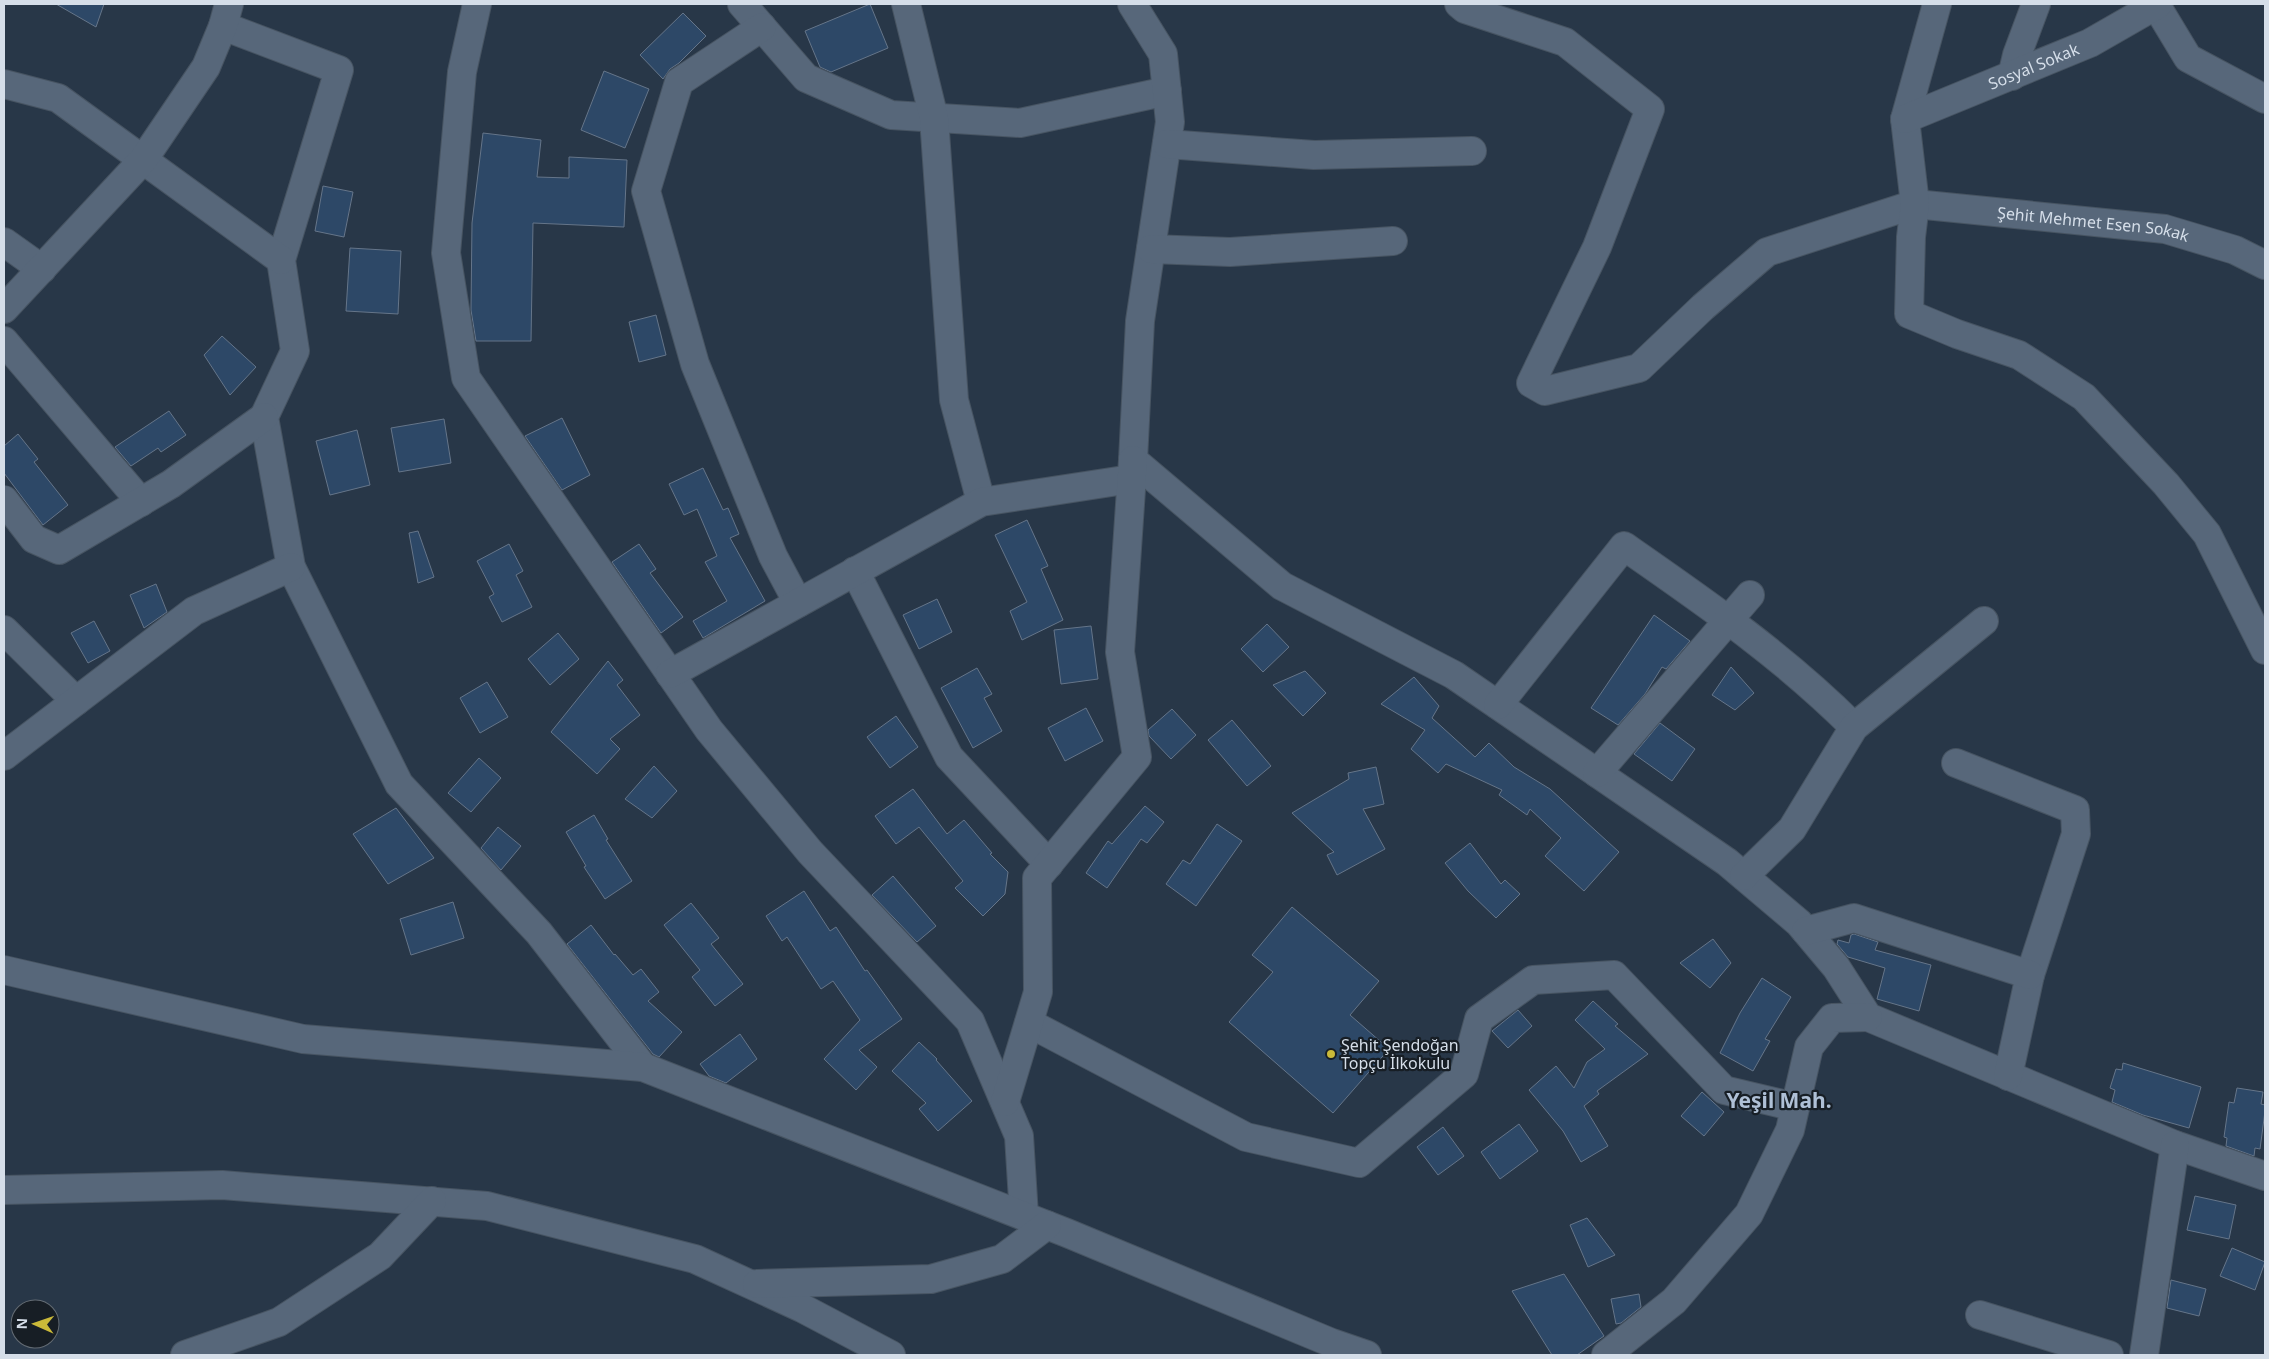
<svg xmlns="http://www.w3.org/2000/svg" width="2269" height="1359" viewBox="0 0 2269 1359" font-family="'Noto Sans',sans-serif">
<rect width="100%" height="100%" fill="#283748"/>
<!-- building -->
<path fill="#2d4867" stroke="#657589" d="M56 4H104L96 27Z
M870 4 888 48 831 72 820 67 805 31Z
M683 13 706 36 679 63 670 69 663 79 640 55Z
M604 71 649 89 625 148 581 130Z
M483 133 541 140 537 177 569 178V157L627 160 624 227 533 223 531 341H476L471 310 472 223Z
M323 186 353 192 344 237 315 231Z
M350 248 401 251 398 314 346 311Z
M656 315 666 355 639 362 629 322Z
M222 336 256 367 230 395 204 355Z
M169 411 186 435 161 452 158 448 131 466 115 447Z
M562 418 590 475 562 490 525 436Z
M444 419 451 463 399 472 391 428Z
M357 430 370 485 330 495 316 441Z
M18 434 38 459 34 462 68 505 43 525 4 473V446Z
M703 468 723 510 728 508 739 534 730 538 765 601 703 638 693 621 727 601 705 562 717 556 697 509 684 515 669 484Z
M1027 520 1048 566 1041 569 1063 620 1022 640 1010 611 1027 602 995 535Z
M418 531 434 577 418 583 409 533Z
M509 544 523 571 516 575 532 607 502 622 489 597 494 594 477 561Z
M639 544 656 569 650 573 683 617 661 633 612 562Z
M156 584 167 612 144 628 130 595Z
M937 599 952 632 919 649 903 615Z
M1654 615 1690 641 1666 669 1662 667 1645 694 1618 725 1591 708Z
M94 621 110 651 88 663 71 633Z
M1267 624 1289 647 1263 672 1241 649Z
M1091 626 1098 679 1061 684 1054 630Z
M558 633 579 659 550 685 528 659Z
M608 661 623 680 617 685 640 715 610 739 620 749 597 774 551 732Z
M1731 667 1754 693 1735 710 1712 695Z
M977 668 992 694 984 698 1002 731 973 748 941 688Z
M1305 671 1326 693 1303 716 1273 685Z
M1414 677 1439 706 1432 718 1475 757 1489 743 1514 767 1550 789 1619 852 1584 891 1545 856 1561 838 1530 809 1527 815 1499 795 1502 790 1446 764 1438 773 1411 749 1425 730 1381 704Z
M487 682 508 717 480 733 460 698Z
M1086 708 1103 741 1065 761 1048 728Z
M1172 709 1196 735 1171 759 1149 736 1148 730Z
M896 716 918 747 890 768 867 737Z
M1232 720 1271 766 1247 786 1208 740Z
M1660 723 1695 749 1672 781 1634 754Z
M479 758 501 778 471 812 448 793Z
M654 766 677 791 652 818 625 799Z
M1376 767 1384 804 1363 809 1385 849 1337 875 1327 855 1334 852 1292 813 1349 779 1348 773Z
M913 789 947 834 964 820 992 853 990 854 1008 872 1005 894 983 916 955 888 963 881 919 827 896 844 875 816Z
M1145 806 1164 822 1147 843 1141 839 1107 888 1086 873 1108 841 1112 844Z
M396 808 434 858 388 884 353 834Z
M594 815 608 839 606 840 632 881 605 899 584 867 586 866 566 832Z
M1217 824 1242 841 1196 906 1166 884 1183 860 1190 864Z
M498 827 521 846 501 870 481 848Z
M1470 843 1501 884 1505 880 1520 894 1496 918 1468 891 1445 863Z
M893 876 936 926 917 942 872 895Z
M804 891 830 931 836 927 865 971 867 970 902 1019 859 1050 877 1067 856 1090 824 1059 860 1020 833 981 821 989 787 937 782 941 766 916Z
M453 902 464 938 411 955 400 919Z
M691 903 719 938 711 944 743 984 715 1006 692 977 700 970 664 925Z
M1292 907 1379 981 1350 1015 1389 1049 1333 1113 1229 1022 1273 972 1252 955Z
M591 925 614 955 615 954 633 975 641 969 659 992 648 1001 682 1032 659 1057 653 1054 567 944Z
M1854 934 1878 942 1875 950 1931 965 1919 1011 1877 999 1885 968 1848 957 1837 944 1838 940 1849 943 1851 935Z
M1713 939 1731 963 1710 988 1680 963Z
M1762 978 1791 997 1765 1039 1770 1041 1753 1071 1720 1053 1740 1013Z
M1593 1001 1618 1024 1615 1026 1648 1054 1597 1091 1599 1094 1584 1106 1608 1146 1581 1162 1563 1131 1529 1090 1556 1066 1574 1088 1587 1062 1605 1049 1575 1020Z
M1518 1010 1532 1026 1508 1048 1492 1031Z
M740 1034 757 1059 726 1083 709 1076 700 1064Z
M919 1042 937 1059 936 1060 972 1101 938 1131 919 1109 926 1103 892 1071Z
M2123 1063 2201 1087 2189 1128 2143 1115 2112 1102 2115 1090 2110 1088 2116 1069 2122 1070Z
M2237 1088 2263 1092 2261 1104 2265 1105V1111L2262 1134 2260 1149 2255 1148 2254 1156 2226 1146 2227 1138 2224 1137 2229 1102 2234 1103Z
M1702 1092 1724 1112 1704 1136 1681 1116Z
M1519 1124 1538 1151 1500 1179 1481 1152Z
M1443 1127 1464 1156 1438 1175 1417 1147Z
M2195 1196 2236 1205 2229 1239 2187 1230Z
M1587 1218 1615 1255 1588 1267 1570 1225Z
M2232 1248 2265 1262 2255 1290 2220 1276Z
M1564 1274 1604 1336 1577 1355H1552L1512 1291Z
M2171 1280 2206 1289 2199 1316 2167 1308Z
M1639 1294 1641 1307 1621 1323 1616 1324 1611 1299Z"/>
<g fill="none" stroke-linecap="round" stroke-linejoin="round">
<!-- minor casing -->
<g stroke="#475462" stroke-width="30">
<g id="minor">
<path d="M477 4 462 72 446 253 466 378 709 730 810 852 970 1021 1019 1136 1024 1216"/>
<path d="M742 4 806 78 891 115 1020 123 1167 91"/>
<path d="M906 4 934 118 954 400 981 502"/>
<path d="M1132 4 1163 54 1170 122 1140 321 1133 460 1282 586 1454 675 1727 862 1799 923 1836 967 1868 1017 2175 1145 2265 1176"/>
<path id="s1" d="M1459 4 1465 9 1565 42 1650 109 1597 247 1531 383 1545 391 1639 368 1703 307 1767 252 1915 204 2165 229 2235 250 2265 265"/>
<path d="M1937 4 1905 119 1915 204 1911 237 1909 314 1957 334 2019 355 2084 397 2166 484 2207 534 2265 650"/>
<path d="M2156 5 2188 58 2265 99"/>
<path d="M223 26 339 70 281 260 295 351 264 417 291 567 399 784 539 933 643 1067"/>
<path d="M762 27 679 82 646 191 695 364 773 556 798 603"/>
<path d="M2012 76 2017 55 2036 4"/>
<path d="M4 84 58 98 281 260"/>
<path id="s2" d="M1905 119 2090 43 2158 4"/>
<path d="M1167 144 1314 155 1472 151"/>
<path d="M4 242 42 269"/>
<path d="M1151 249 1230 252 1393 241"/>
<path d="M4 309 143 160 206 67 223 26 229 4"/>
<path d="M4 341 141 502"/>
<path d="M4 500 34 539 59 550 171 484 264 417"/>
<path d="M855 571 949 757 1049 864"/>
<path d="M4 630 76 701"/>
<path d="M670 674 981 502 1131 479"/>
<path d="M1498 705 1624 546C1706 603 1783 656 1854 727"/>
<path d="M4 756 194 611 291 567"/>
<path d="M1956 763 2075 810 2076 834 2030 975 2008 1076"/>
<path d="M1597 773 1750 595"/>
<path d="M1744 876 1792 829 1854 727 1984 621"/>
<path d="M1806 931 1854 918 2030 975"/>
<path d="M4 970 303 1039 643 1067 1067 1233 1332 1343 1367 1355"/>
<path d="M1029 1023 1246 1137 1359 1163 1464 1074 1479 1019 1533 980 1614 975 1724 1090 1795 1107"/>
<path d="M1005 1102 1038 992 1037 878 1137 757 1120 652 1133 460"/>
<path d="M4 1190 222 1185 487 1206 695 1259 802 1308 891 1355"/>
<path d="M757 1284 931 1279 1002 1259 1047 1225"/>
<path d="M1980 1315 2109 1355"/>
<path d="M185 1355 279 1322 380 1256 432 1201"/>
<path d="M1606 1355 1674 1301 1749 1214 1790 1130 1809 1047 1832 1018 1868 1017"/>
<path d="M2144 1355 2175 1145"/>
</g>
</g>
<!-- minor -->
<use href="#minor" stroke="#57677a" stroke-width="28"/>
</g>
<!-- markers -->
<circle fill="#cbba39" stroke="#171e25" stroke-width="2" cx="1331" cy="1054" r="5"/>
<g text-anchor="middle" stroke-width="4.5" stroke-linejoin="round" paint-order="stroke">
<!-- street labels -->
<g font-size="16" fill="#d5dee9" stroke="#171e25">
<text dy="6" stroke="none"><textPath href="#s2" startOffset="139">Sosyal Sokak</textPath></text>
<text dy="6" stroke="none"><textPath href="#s1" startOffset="1141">Şehit Mehmet Esen Sokak</textPath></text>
</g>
<!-- poi labels -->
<g font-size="16" fill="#d5dee9" stroke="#171e25" text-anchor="start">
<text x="1341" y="1051">Şehit Şendoğan<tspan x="1341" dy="18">Topçu İlkokulu</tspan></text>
</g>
<!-- district labels -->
<g font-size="21" font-weight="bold" fill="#afc0d6" stroke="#171e25">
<text x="1779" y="1108">Yeşil Mah.</text>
</g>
</g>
<!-- border -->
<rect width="2269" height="1359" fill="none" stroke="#d5dee9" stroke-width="10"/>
<!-- north arrow -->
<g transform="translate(35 1324) rotate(272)"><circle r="24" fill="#171e25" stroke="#636b73"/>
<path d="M0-4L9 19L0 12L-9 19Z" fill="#cbba39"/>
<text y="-8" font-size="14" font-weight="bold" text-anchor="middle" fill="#d5dee9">N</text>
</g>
</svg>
